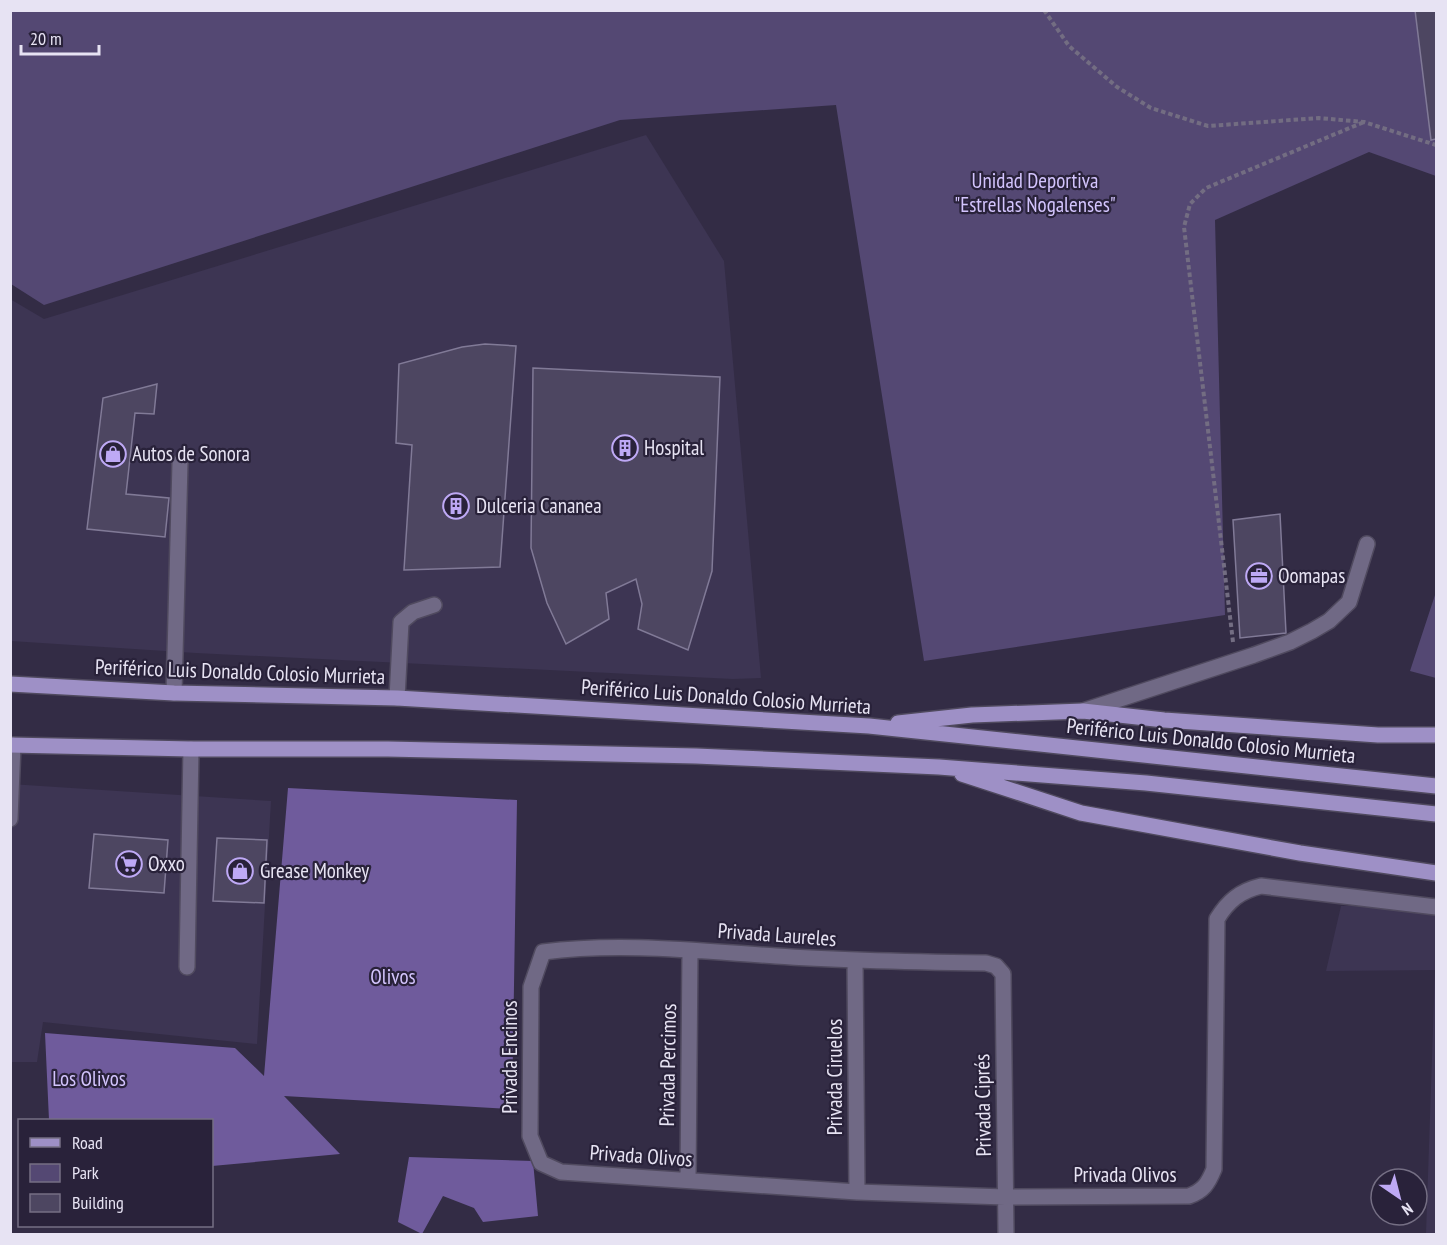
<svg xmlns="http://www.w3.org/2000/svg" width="1447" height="1245" viewBox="0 0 1447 1245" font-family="'PT Sans Narrow',sans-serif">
<rect width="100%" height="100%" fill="#332c45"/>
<!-- built -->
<path fill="#3d3553" d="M646 135 724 261 761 678 733 679 196 653 11 641 10 299 44 319Z
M10 784 271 801 257 1044 43 1022 37 1062H11Z
M1436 905V1234H1426L1435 970 1326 971 1341 906Z"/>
<!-- green -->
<path fill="#544873" d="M10 11H1436V176L1369 152 1215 220 1225 615 924 661 836 105 620 120 44 305 11 284Z
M1436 592V678L1410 671Z"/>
<!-- forest -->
<path fill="#6f5b9c" d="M288 788 517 800 512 1109 284 1096 340 1154 212 1166V1120H49L45 1033 235 1048 264 1076Z
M409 1157 533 1161 538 1216 483 1222 474 1208 443 1196 422 1234 398 1222Z"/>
<!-- building -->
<path fill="#4d4661" stroke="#817a97" stroke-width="1.5" d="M1415 10H1436V139L1431 140Z
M485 344 516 346 500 567 404 570 412 445 396 443 399 364 462 347Z
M533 368 720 377 712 571 688 650 638 629 642 604 636 579 606 593 609 619 566 644 547 603 531 548Z
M157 384 154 414 135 413 126 494 169 498 165 537 87 529 103 398Z
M1280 514 1286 633 1240 638 1233 520Z
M94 834 168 840 164 893 89 888Z
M217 838 267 840 264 903 213 901Z"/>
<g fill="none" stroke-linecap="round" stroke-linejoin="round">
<!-- service casing -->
<g stroke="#504a5f" stroke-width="18">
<path id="service" d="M174 693 180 463
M397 698 401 622 413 612 434 605
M1083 711 1254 655 1290 642 1312 631 1329 621 1349 602 1367 544
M10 819 13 745
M187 967 191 749"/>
</g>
<!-- minor casing -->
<g stroke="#504a5f" stroke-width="18">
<path id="minor" d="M855 961 857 1192
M688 1180 690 951
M1006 1234 1003 974 996 966 986 963C916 962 846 961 776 956 699 951 620 942 543 952L531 987 530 1136 541 1163 561 1172 857 1192 1005 1197 1189 1196C1203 1191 1208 1184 1214 1169L1217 919C1228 901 1240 891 1261 886L1436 907"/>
</g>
<!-- primary casing -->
<g stroke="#504a5f" stroke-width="18">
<path id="primary" d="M10 684 174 693 397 698 869 726 1436 786
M898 723 972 715 1083 711 1164 720 1378 735H1436
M10 745 191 749H388L696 756 939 767 1146 783 1436 814
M962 774 1081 813 1300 853 1436 873"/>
</g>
<!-- path -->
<path stroke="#736d82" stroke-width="4" stroke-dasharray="4.5 3" stroke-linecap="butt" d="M1044 10 1069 46 1117 87 1151 108 1208 126 1319 118 1364 122 1436 145
M1233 642 1184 227 1190 204 1206 188 1364 122"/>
<!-- service -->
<use href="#service" stroke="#706985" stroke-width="15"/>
<!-- minor -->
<use href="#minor" stroke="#706985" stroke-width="15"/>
<!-- primary -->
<use href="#primary" stroke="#9e90c6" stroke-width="15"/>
</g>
<!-- icons -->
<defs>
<g id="building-ring" transform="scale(1.35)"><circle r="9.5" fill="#29223a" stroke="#bea9f5" stroke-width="1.5"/><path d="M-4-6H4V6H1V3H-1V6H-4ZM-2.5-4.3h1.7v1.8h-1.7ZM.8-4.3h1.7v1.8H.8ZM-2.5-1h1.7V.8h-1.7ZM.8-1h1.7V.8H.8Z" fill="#bea9f5"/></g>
<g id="shop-ring" transform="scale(1.35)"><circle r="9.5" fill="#29223a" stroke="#bea9f5" stroke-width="1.5"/><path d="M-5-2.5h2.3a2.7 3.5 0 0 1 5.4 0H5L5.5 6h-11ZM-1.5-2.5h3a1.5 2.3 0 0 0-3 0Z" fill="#bea9f5"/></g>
<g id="office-ring" transform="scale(1.35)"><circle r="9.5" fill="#29223a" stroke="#bea9f5" stroke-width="1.5"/><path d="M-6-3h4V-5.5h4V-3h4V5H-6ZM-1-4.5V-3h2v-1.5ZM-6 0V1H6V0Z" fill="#bea9f5"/></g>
<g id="supermarket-ring" transform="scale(1.35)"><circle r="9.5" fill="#29223a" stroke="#bea9f5" stroke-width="1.5"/><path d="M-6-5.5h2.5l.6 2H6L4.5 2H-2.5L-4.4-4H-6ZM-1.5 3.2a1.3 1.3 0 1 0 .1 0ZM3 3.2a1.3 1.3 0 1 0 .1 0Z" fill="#bea9f5"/></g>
</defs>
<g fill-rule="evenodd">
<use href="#building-ring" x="625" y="448"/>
<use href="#shop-ring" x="113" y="454"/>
<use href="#building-ring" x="456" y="506"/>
<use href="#office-ring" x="1259" y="576"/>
<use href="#supermarket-ring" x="129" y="864"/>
<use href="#shop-ring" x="240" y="871"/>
</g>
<g text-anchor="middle" stroke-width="4.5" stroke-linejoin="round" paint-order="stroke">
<!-- park labels -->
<g font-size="21" fill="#d3c4fd" stroke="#29223a">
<text x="1035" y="188">Unidad Deportiva<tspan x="1035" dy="24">"Estrellas Nogalenses"</tspan></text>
<text x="393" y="984">Olivos</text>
<text x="89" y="1086">Los Olivos</text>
</g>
<!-- poi labels -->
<g font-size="21" fill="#e7e3f3" stroke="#29223a" text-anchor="start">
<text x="644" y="455">Hospital</text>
<text x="132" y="461">Autos de Sonora</text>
<text x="476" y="513">Dulceria Cananea</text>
<text x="1278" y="583">Oomapas</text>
<text x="148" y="871">Oxxo</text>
<text x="260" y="878">Grease Monkey</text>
</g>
<!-- street labels -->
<g font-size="21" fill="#e7e3f3" stroke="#29223a">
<text transform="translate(240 672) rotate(2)" y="7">Periférico Luis Donaldo Colosio Murrieta</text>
<text transform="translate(726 697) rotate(4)" y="7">Periférico Luis Donaldo Colosio Murrieta</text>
<text transform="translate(1211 741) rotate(6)" y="7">Periférico Luis Donaldo Colosio Murrieta</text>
<text transform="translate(777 935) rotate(4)" y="7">Privada Laureles</text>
<text transform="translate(510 1057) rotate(-90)" y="7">Privada Encinos</text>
<text transform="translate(668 1065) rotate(-89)" y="7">Privada Percimos</text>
<text transform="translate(835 1077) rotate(-90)" y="7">Privada Ciruelos</text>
<text transform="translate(983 1105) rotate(-91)" y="7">Privada Ciprés</text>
<text transform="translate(641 1156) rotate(4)" y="7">Privada Olivos</text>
<text x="1125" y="1182">Privada Olivos</text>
</g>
</g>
<!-- border -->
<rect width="1447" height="1245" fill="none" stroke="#e7e3f3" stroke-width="24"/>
<!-- legend -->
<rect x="18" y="1119" width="195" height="108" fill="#29223a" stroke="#756f84" stroke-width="1.5"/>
<rect x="30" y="1138" width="30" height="9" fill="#9e90c6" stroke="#756f84" stroke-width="1.5"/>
<text x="72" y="1149" font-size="18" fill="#e7e3f3">Road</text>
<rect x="30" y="1164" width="30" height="18" fill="#544873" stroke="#756f84" stroke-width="1.5"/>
<text x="72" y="1179" font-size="18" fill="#e7e3f3">Park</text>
<rect x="30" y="1194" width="30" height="18" fill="#4d4661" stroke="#756f84" stroke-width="1.5"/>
<text x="72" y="1209" font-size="18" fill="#e7e3f3">Building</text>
<!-- north arrow -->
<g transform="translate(1399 1197) rotate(145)"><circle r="28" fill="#29223a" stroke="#756f84" stroke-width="1.5"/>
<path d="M0-4.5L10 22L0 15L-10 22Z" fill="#bea9f5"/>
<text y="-9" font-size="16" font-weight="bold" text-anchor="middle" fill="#e7e3f3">N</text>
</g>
<!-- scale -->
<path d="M21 45v9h78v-9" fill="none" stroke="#e7e3f3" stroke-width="3"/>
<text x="30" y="45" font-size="18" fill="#e7e3f3" stroke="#29223a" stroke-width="4.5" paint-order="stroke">20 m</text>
</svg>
